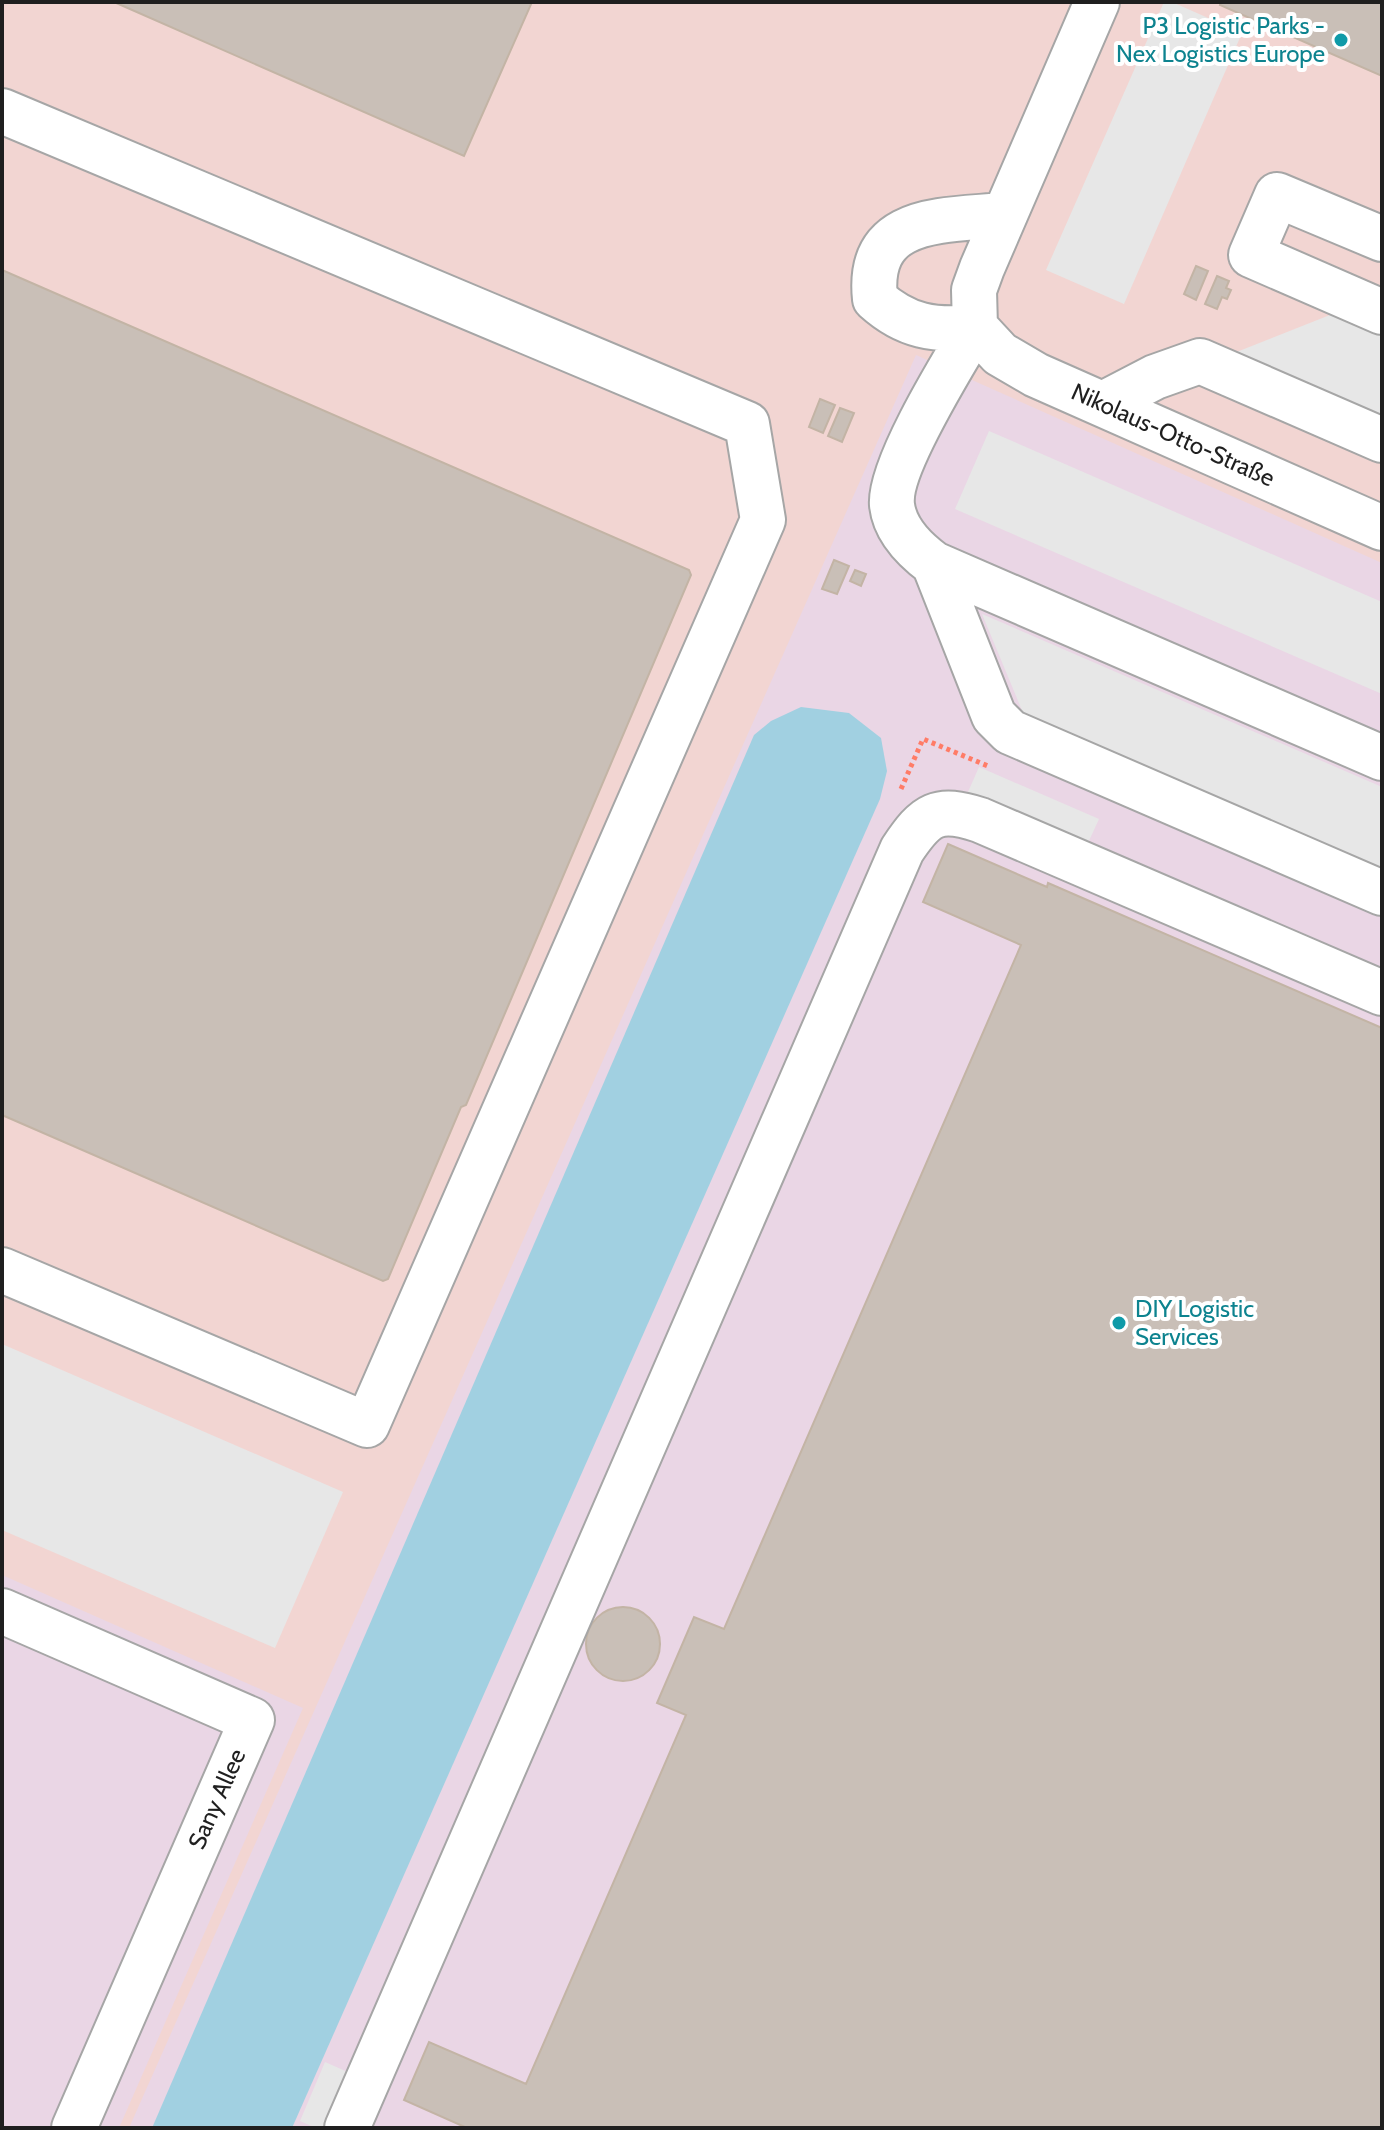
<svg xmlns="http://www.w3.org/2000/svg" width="1384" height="2130" viewBox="0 0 1384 2130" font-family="Cabin,sans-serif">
<rect width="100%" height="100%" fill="#f0ede4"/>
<!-- commercial -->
<path fill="#f2d5d2" d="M2 2H1382V2128H2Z"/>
<!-- industrial -->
<path fill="#ead6e5" d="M916 355 1382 563V2128H129Z
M2 1575 303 1708 119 2128H2Z"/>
<!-- parking -->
<path fill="#e7e7e7" d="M1164 2H1172L1242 33 1124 304 1046 270Z
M1335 313 1382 333V421L1229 355Z
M989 431 1382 602V694L955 509Z
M982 614 1382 787V874L1026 720Z
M979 767 1099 819 1088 843 968 792Z
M2 1344 343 1492 275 1648 2 1530Z
M325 2062 350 2073 326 2128H316L300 2121Z"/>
<!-- water -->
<path fill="#a1d0e1" d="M801 707 849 713 881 738 887 771 880 799 292 2128H152L754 735 771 721Z"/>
<!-- building -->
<path fill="#c9bfb7" stroke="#c3b4a5" stroke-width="2" d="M114 2H532L464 156Z
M1221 2H1382V76L1220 5Z
M1196 266 1208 271 1196 300 1184 294Z
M2 270 689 570 691 575 466 1105 461 1107 388 1279 383 1281 2 1115Z
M1217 276 1229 281 1226 288 1231 290 1227 299 1222 297 1217 309 1205 304Z
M820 399 835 405 823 433 809 427Z
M840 408 854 413 842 442 828 436Z
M834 560 849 566 837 594 822 589Z
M855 570 866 574 861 586 850 581Z
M948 844 1047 887 1048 883 1382 1028V2128H467L404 2100 429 2042 526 2084 686 1715 657 1703 694 1617 724 1629 1021 945 923 902Z
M586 1644a37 37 0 1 1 74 0a37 37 0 1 1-74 0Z"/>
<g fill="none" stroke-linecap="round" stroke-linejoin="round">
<!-- minor casing -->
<g stroke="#a6a6a6" stroke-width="48">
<path id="minor" d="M1097 2 982 268 974 290 975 327 1000 354 1036 375 1382 528
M2 111 747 424 763 520 367 1425 2 1270
M1382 239 1277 195 1251 255 1382 312
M975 327C954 362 888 468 892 505 895 531 915 550 934 564L1382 758
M975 327C934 331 906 327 875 299 866 215 942 221 1003 215
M1103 404 1155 377 1200 361 1382 440
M934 564 994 716 1010 732 1382 893
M2 1611 252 1720 74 2128
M347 2128 902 850C926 814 937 806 980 820L1382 993"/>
</g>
<!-- path -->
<path stroke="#ff7c67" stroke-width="5" stroke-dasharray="4 4" stroke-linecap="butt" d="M901 789 923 739 988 766"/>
<!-- minor -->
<use href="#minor" stroke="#fff" stroke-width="44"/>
</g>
<!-- markers -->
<g fill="#0f9aa8" stroke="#fff" stroke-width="3">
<circle cx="1341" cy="40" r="8"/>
<circle cx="1119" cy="1323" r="8"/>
</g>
<g text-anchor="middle" stroke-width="8" stroke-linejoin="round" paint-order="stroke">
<!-- culture labels -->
<g font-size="24" fill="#0d838f" stroke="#fff" text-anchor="end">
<text x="1325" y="34">P3 Logistic Parks -<tspan x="1325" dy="28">Nex Logistics Europe</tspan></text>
<text x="1135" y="1317" text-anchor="start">DIY Logistic<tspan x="1135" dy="28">Services</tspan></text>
</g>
<!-- street labels -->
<g font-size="24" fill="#1f1f1f" stroke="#fff">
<text transform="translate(1173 435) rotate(24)" y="8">Nikolaus-Otto-Straße</text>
<text transform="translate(217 1799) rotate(-66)" y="8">Sany Allee</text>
</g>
</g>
<!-- border -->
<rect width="1384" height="2130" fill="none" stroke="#1f1f1f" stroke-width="8"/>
</svg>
